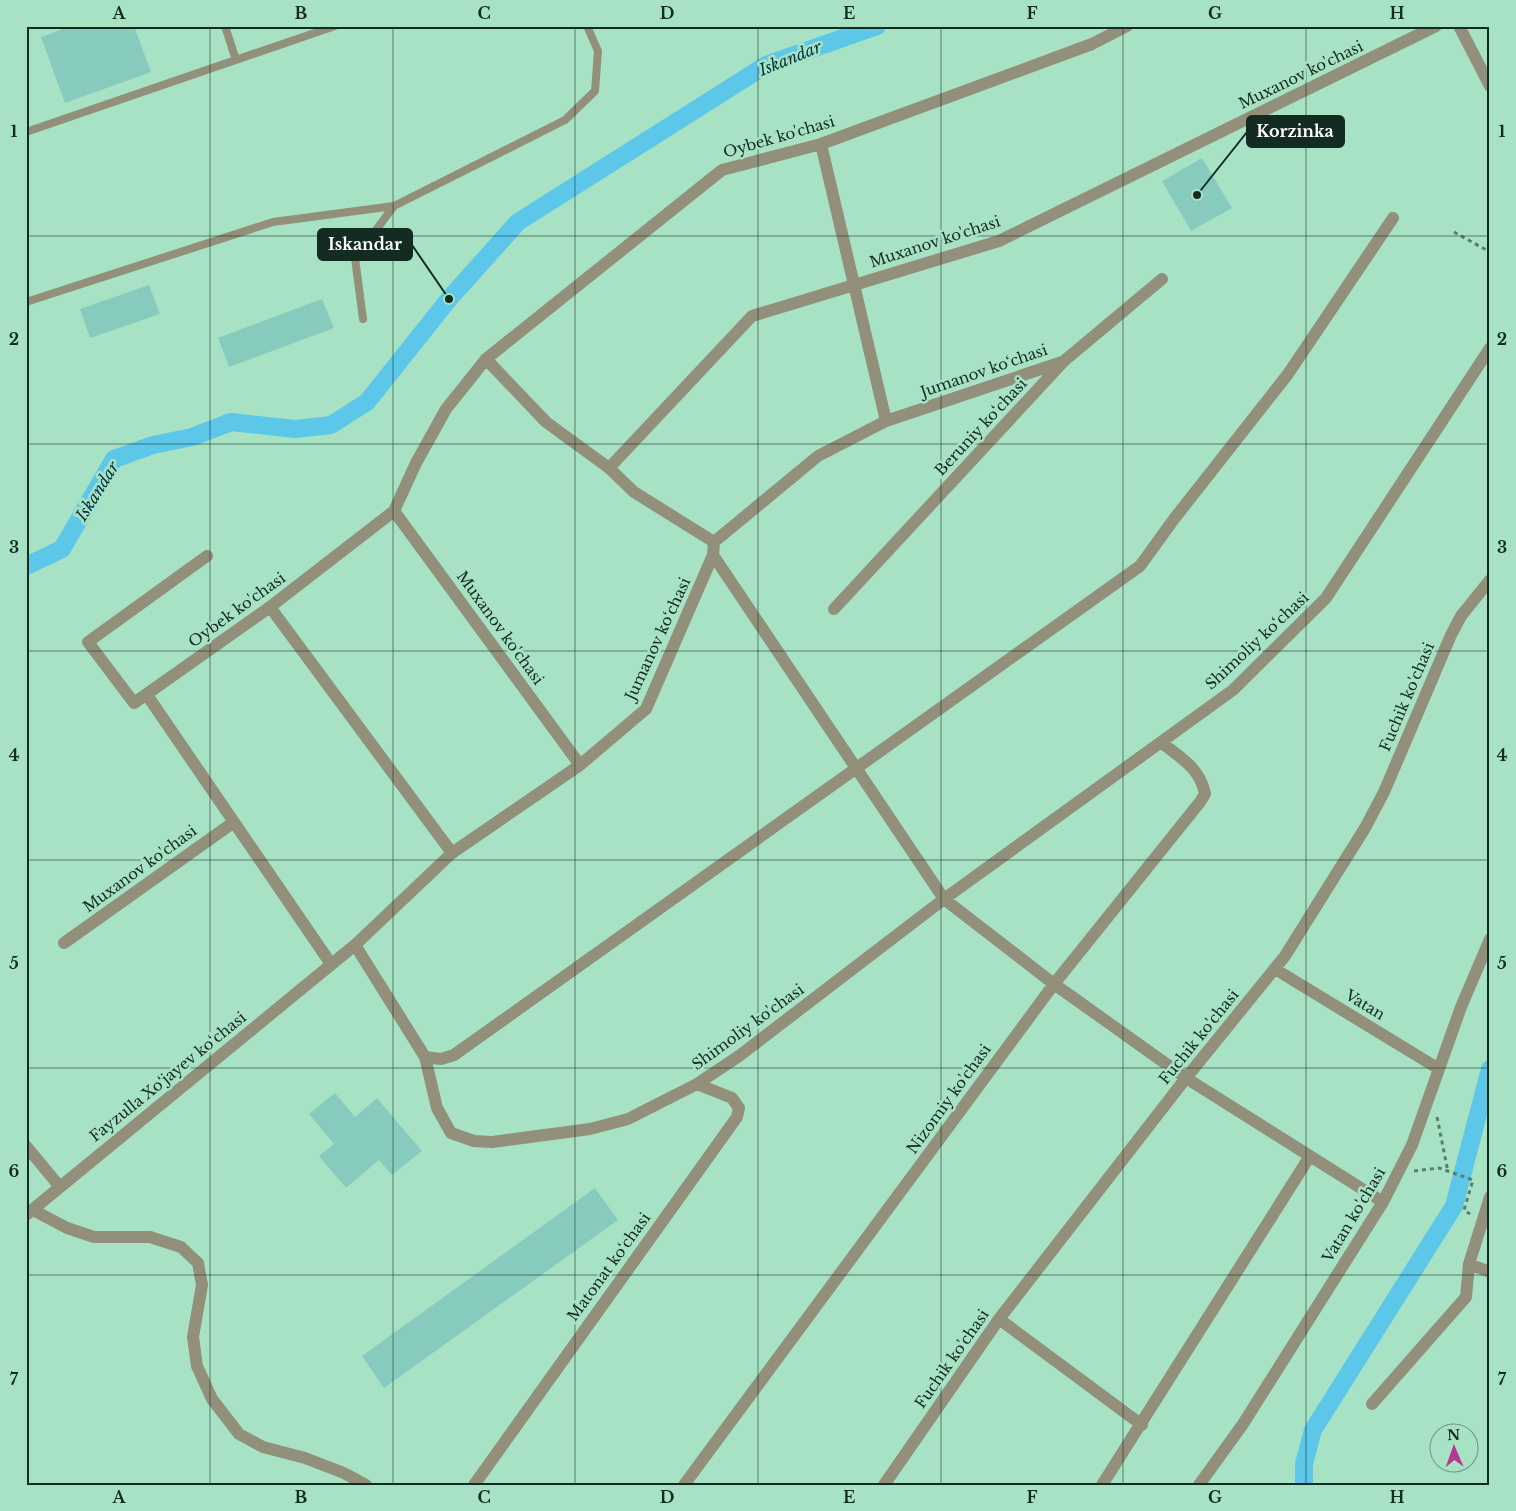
<svg xmlns="http://www.w3.org/2000/svg" width="1516" height="1511" viewBox="0 0 1516 1511" font-family="'Libre Baskerville',serif">
<rect width="100%" height="100%" fill="#a8e2c4"/>
<g fill="none" stroke-linecap="round" stroke-linejoin="round">
<!-- canal -->
<path stroke="#5cc7e9" stroke-width="18" d="M26 566 62 549 114 459 153 445 192 437 231 422 295 429 331 425 367 402 449 299 518 222 766 65 877 26
M1304 1485V1464L1313 1430 1454 1206 1490 1069"/>
</g>
<!-- building -->
<path fill="#87cbbf" d="M71 26H134L151 72 65 103 41 37Z
M1202 158 1232 208 1191 231 1162 181Z
M149 285 160 314 90 338 80 309Z
M322 299 334 328 229 367 218 338Z
M335 1093 355 1117 377 1098 422 1151 392 1175 379 1160 346 1188 319 1156 334 1144 309 1114Z
M595 1188 618 1220 384 1388 362 1356Z"/>
<g fill="none" stroke-linecap="round" stroke-linejoin="round">
<!-- path -->
<path stroke="#587f6c" stroke-width="3" stroke-dasharray="4 4" stroke-linecap="butt" d="M1454 232 1490 252
M1437 1117 1448 1172
M1414 1171 1439 1168 1473 1180 1464 1210 1470 1214"/>
<!-- service -->
<path stroke="#92907a" stroke-width="8" d="M225 26 236 60
M26 132 335 26
M26 302 273 222 394 206 565 120 595 91 598 51 587 26
M363 319 355 258 394 206"/>
<!-- minor -->
<path stroke="#92907a" stroke-width="12" d="M821 144 886 421
M486 359 546 422 609 468
M394 511 580 765
M714 542 818 456 886 421 1062 362
M713 555 944 899 1054 984 1186 1078 1383 1202
M207 556 88 642 134 703 270 607 394 511 416 463 446 409 486 359 722 170 821 144 1092 44 1127 26
M270 607 452 853
M834 609 1064 361 1162 279
M147 695 331 964
M64 943 234 822
M355 945 425 1057 441 1059 454 1055 1140 566 1174 519 1288 374 1393 218
M1275 969 1439 1069
M425 1057 437 1108 451 1133 474 1141 492 1142 590 1129 628 1119 697 1084 739 1056 944 899 1233 690 1326 598 1490 348
M26 1146 60 1187
M33 1210 67 1228 94 1237H150L181 1247 198 1263 202 1285 193 1337 197 1366 212 1399 239 1434 263 1447 305 1458 344 1473 366 1485
M1469 1264 1490 1272
M999 1319 1142 1425
M1372 1404 1466 1297 1469 1264 1490 1197
M474 1485 737 1117 739 1108 732 1098 697 1084
M684 1485 1054 984 1200 802 1205 794C1200 768 1181 758 1162 743
M884 1485 999 1319 1186 1078 1285 956 1365 828 1384 792 1451 635 1461 616 1490 580
M1102 1485 1310 1156
M1199 1485 1243 1424 1383 1202 1412 1145 1461 1007 1490 939"/>
<!-- tertiary -->
<path stroke="#92907a" stroke-width="12" d="M1459 26 1490 86
M26 1215 355 945 452 853 580 765 646 709 713 555 714 542 634 492 609 468 752 316 999 241 1436 26"/>
</g>
<!-- grid -->
<path fill="none" stroke="#142b21" stroke-width="1" stroke-opacity="0.55" d="M210 26V1485M393 26V1485M575 26V1485M758 26V1485M941 26V1485M1123 26V1485M1306 26V1485M26 236H1490M26 444H1490M26 651H1490M26 860H1490M26 1068H1490M26 1275H1490"/>
<g text-anchor="middle" stroke-width="5" stroke-linejoin="round" paint-order="stroke">
<!-- street labels -->
<g font-size="15" fill="#142b21" stroke="#a8e2c4">
<text transform="translate(1301 75) rotate(-26)" y="5">Muxanov ko'chasi</text>
<text transform="translate(779 137) rotate(-16)" y="5">Oybek ko'chasi</text>
<text transform="translate(935 242) rotate(-18)" y="5">Muxanov ko'chasi</text>
<text transform="translate(984 371) rotate(-19)" y="5">Jumanov ko‘chasi</text>
<text transform="translate(981 427) rotate(-47)" y="5">Beruniy ko‘chasi</text>
<text transform="translate(237 610) rotate(-36)" y="5">Oybek ko'chasi</text>
<text transform="translate(500 628) rotate(54)" y="5">Muxanov ko'chasi</text>
<text transform="translate(658 639) rotate(-65)" y="5">Jumanov ko‘chasi</text>
<text transform="translate(1257 641) rotate(-43)" y="5">Shimoliy ko‘chasi</text>
<text transform="translate(1407 697) rotate(-67)" y="5">Fuchik ko'chasi</text>
<text transform="translate(140 869) rotate(-36)" y="5">Muxanov ko'chasi</text>
<text transform="translate(1365 1005) rotate(31)" y="5">Vatan</text>
<text transform="translate(748 1027) rotate(-36)" y="5">Shimoliy ko'chasi</text>
<text transform="translate(1199 1037) rotate(-51)" y="5">Fuchik ko'chasi</text>
<text transform="translate(168 1077) rotate(-39)" y="5">Fayzulla Xo‘jayev ko‘chasi</text>
<text transform="translate(949 1099) rotate(-54)" y="5">Nizomiy ko'chasi</text>
<text transform="translate(1354 1215) rotate(-59)" y="5">Vatan ko'chasi</text>
<text transform="translate(609 1267) rotate(-54)" y="5">Matonat ko‘chasi</text>
<text transform="translate(952 1359) rotate(-55)" y="5">Fuchik ko'chasi</text>
</g>
<!-- water labels -->
<g font-size="16" font-style="italic" fill="#003240" stroke="#a8e2c4">
<text transform="translate(790 58) rotate(-22)" y="6">Iskandar</text>
<text transform="translate(97 491) rotate(-58)" y="6">Iskandar</text>
</g>
</g>
<!-- callouts -->
<path fill="none" stroke="#142b21" stroke-width="2" d="M1197 195L1247 132M449 299L412 245"/>
<g fill="#142b21" stroke="#a8e2c4" stroke-width="2">
<circle cx="1197" cy="195" r="5"/>
<circle cx="449" cy="299" r="5"/>
</g>
<g fill="#142b21" stroke="#142b21" stroke-width="2">
<rect x="1247" y="116" width="97" height="31" rx="5"/>
<rect x="318" y="229" width="94" height="31" rx="5"/>
</g>
<g font-size="16" text-anchor="middle" font-weight="bold" fill="#fff">
<text x="1295" y="137">Korzinka</text>
<text x="365" y="250">Iskandar</text>
</g>
<!-- border -->
<rect width="1516" height="1511" fill="none" stroke="#a8e2c4" stroke-width="55"/>
<!-- north arrow -->
<g transform="translate(1454 1448) rotate(358)"><circle r="24" fill="#a8e2c4" stroke="#6d9983"/>
<path d="M0-4L9 19L0 12L-9 19Z" fill="#b33a8e"/>
<text y="-8" font-size="14" font-weight="bold" text-anchor="middle" fill="#142b21">N</text>
</g>
<rect x="28" y="28" width="1460" height="1456" fill="none" stroke="#142b21" stroke-width="2"/>
<g font-size="16" text-anchor="middle" font-weight="bold" fill="#142b21">
<text x="119" y="19">A</text>
<text x="301" y="19">B</text>
<text x="484" y="19">C</text>
<text x="667" y="19">D</text>
<text x="849" y="19">E</text>
<text x="1032" y="19">F</text>
<text x="1215" y="19">G</text>
<text x="1397" y="19">H</text>
<text x="14" y="137">1</text>
<text x="1502" y="137">1</text>
<text x="14" y="345">2</text>
<text x="1502" y="345">2</text>
<text x="14" y="553">3</text>
<text x="1502" y="553">3</text>
<text x="14" y="761">4</text>
<text x="1502" y="761">4</text>
<text x="14" y="969">5</text>
<text x="1502" y="969">5</text>
<text x="14" y="1177">6</text>
<text x="1502" y="1177">6</text>
<text x="14" y="1385">7</text>
<text x="1502" y="1385">7</text>
<text x="119" y="1503">A</text>
<text x="301" y="1503">B</text>
<text x="484" y="1503">C</text>
<text x="667" y="1503">D</text>
<text x="849" y="1503">E</text>
<text x="1032" y="1503">F</text>
<text x="1215" y="1503">G</text>
<text x="1397" y="1503">H</text>
</g>
</svg>
